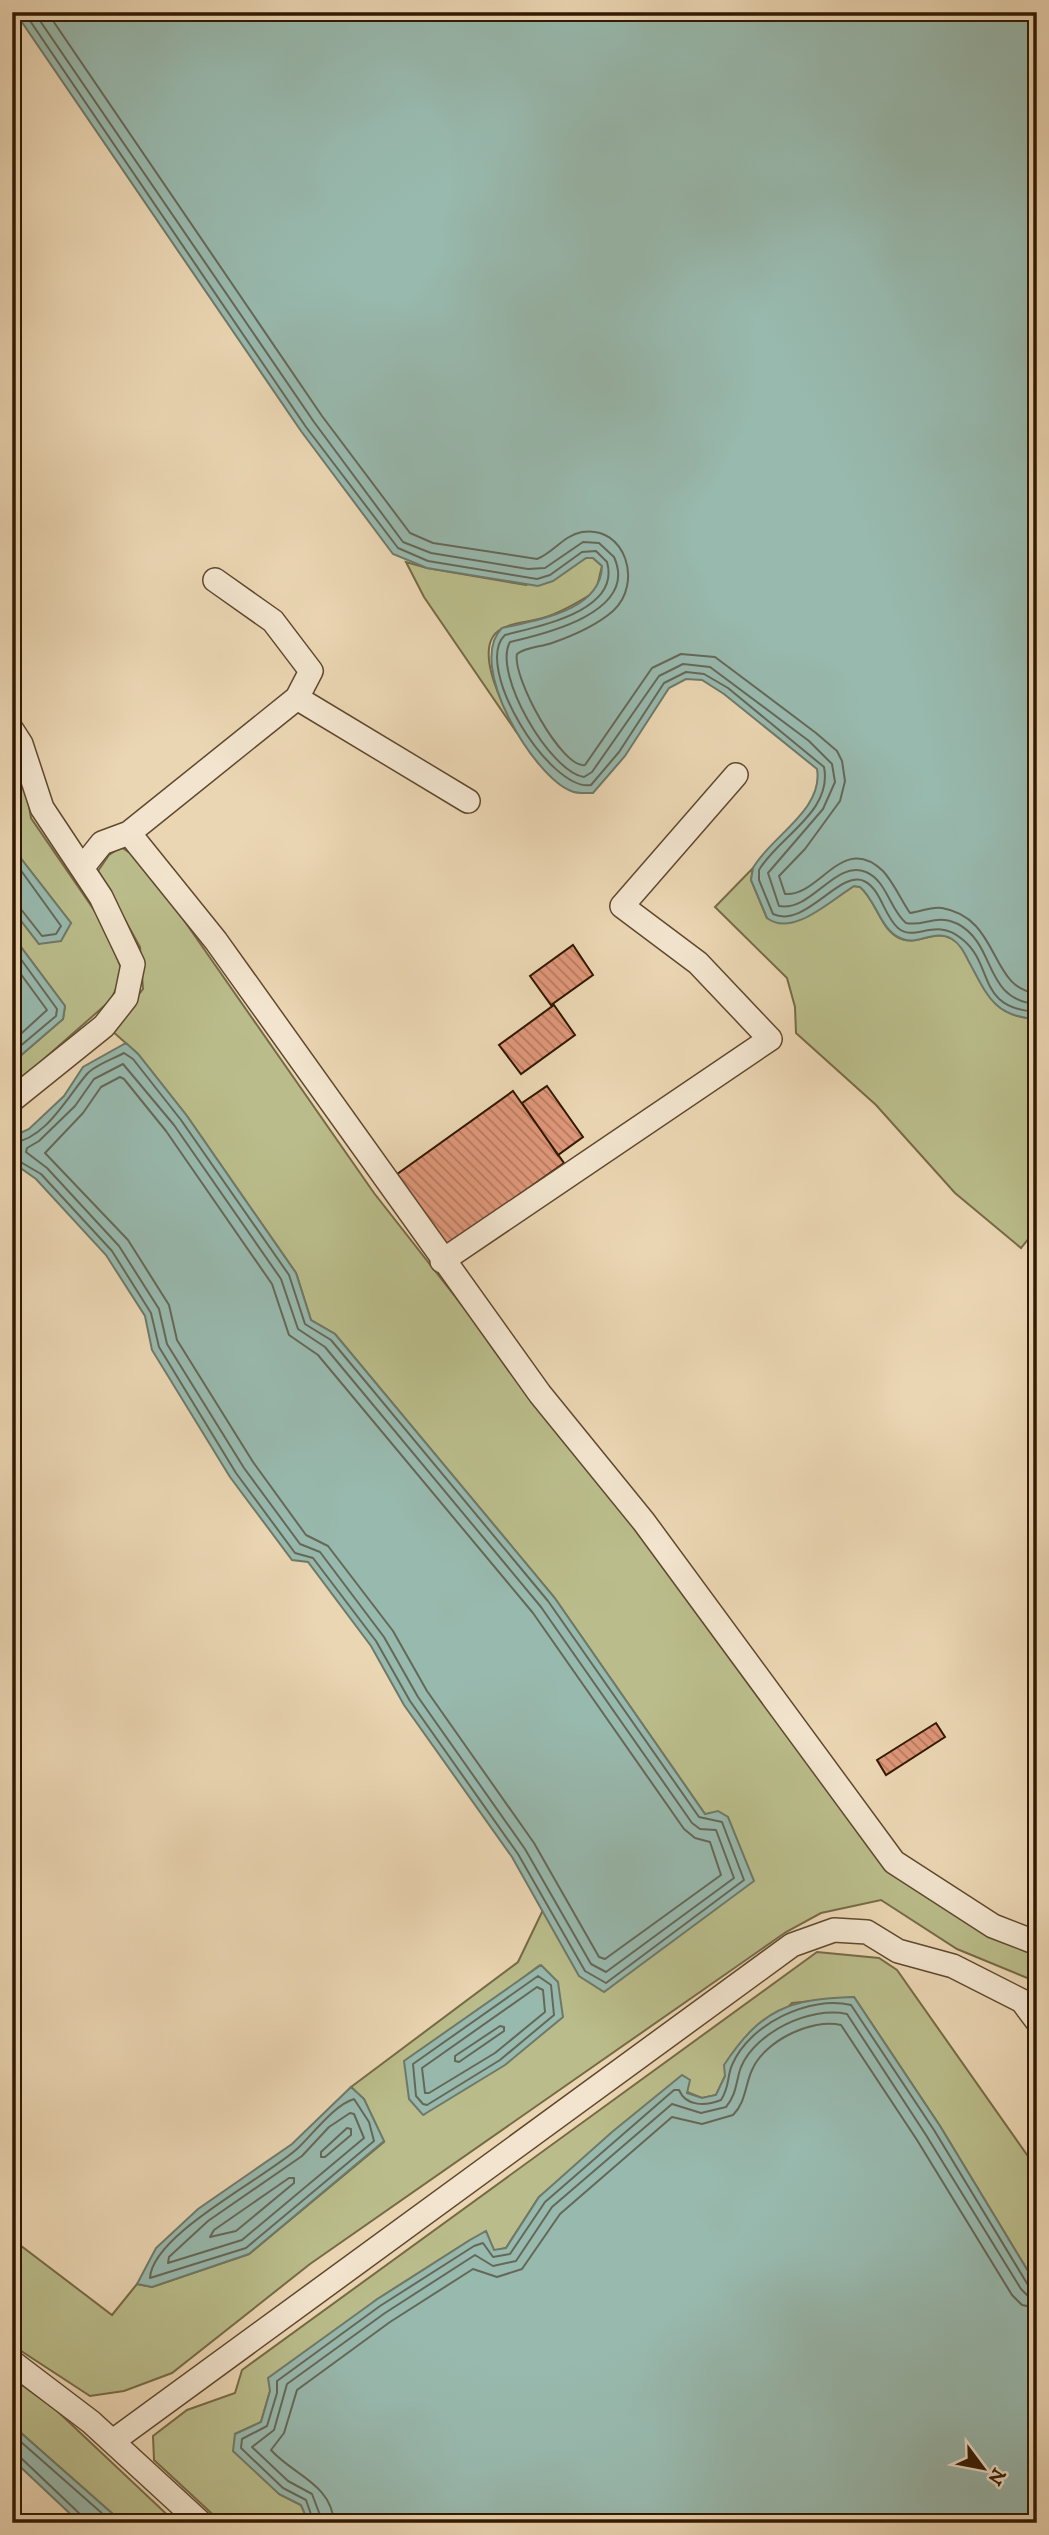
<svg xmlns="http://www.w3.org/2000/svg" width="1049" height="2535" viewBox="0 0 1049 2535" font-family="'IM FELL DW Pica',serif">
<defs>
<pattern id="building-back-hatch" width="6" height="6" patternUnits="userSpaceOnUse" patternTransform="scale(1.75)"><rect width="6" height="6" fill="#df9779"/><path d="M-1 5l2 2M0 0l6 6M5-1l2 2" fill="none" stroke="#b57a61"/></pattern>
</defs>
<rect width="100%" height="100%" fill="#ebd6b3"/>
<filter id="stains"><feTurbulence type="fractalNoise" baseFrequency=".00286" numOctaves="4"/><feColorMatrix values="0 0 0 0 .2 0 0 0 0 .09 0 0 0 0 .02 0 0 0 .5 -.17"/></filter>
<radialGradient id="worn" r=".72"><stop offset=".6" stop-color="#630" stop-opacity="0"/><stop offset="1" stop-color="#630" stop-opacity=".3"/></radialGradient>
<!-- grass -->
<path fill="#babd8b" stroke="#766a46" stroke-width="2" fill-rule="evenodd" d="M586 558H593L602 566 596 591C579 602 562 612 543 618 530 622 512 622 501 629 470 647 506 711 517 733L424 597 406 562 427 568 526 585Z
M12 747 22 764 31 818 103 923 123 973 111 1000 12 1087V1063L63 1019 65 1006 12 935V909L39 944 71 923 12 847Z
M121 847 133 855 174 906 374 1193 599 1480 875 1854 1037 1953V1982L957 1949 881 1900 821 1913 786 1932 310 2264 172 2373 124 2391 90 2396 12 2345V2239L112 2315 137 2284 152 2287 249 2254 384 2142 364 2099 351 2087 518 1962 543 1910 560 1940 705 1814 554 1597 335 1334 311 1320 296 1273 187 1116 138 1054 111 1030 143 989 140 947 98 871 109 855ZM540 1965 424 2115 504 1992Z
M753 868 751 880 767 918 823 907 854 886 860 887C876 900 880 929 899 938 917 947 934 928 952 939 987 959 971 1016 1037 1019V1228L1021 1248 955 1193 876 1105 796 1033 795 1007 787 978 715 907Z
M817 1952 879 1958 897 1970 1037 2169V2286L940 2126 854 1997 792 2003 725 2076 716 2095 702 2098 687 2092 539 2197 506 2248 494 2251 486 2232 470 2240 376 2300 270 2391 261 2422 235 2434 279 2494 301 2505 309 2523H222L154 2460 153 2436 187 2410 235 2393 242 2370Z
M12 2378 54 2408 176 2523H123L12 2425Z"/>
<!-- water -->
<path fill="#98b9ae" stroke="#6f7968" stroke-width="2" d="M15 12H1037V1019C994 1017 987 995 968 960 964 952 960 944 952 939 934 928 917 947 900 938 880 929 876 900 860 887L854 886C832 899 793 938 767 918L751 880 753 868C770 837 824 810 817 769L724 694 702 680 686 679 669 688 625 756 593 793C586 793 578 794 571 791 534 777 465 664 502 628 537 620 601 611 602 566L593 558H586L553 581 538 586 427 568 393 554 301 431Z
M12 847 71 923 61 941 39 944 12 909Z
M12 935 65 1006 63 1019 12 1063Z
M126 1043 138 1054 187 1116 296 1273 311 1320 335 1334 554 1597 705 1814 718 1811 728 1817 754 1881 604 1992 579 1976 512 1857 404 1705 371 1646 308 1562 292 1560 230 1477 152 1350 145 1316 106 1255 36 1179 12 1162V1137L29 1129 64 1096 83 1067Z
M541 1965 558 1982 563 2017 505 2065 423 2115 409 2099 404 2061Z
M854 1997 940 2126 1037 2286V2523H309L301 2505 279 2494 233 2451 235 2434 261 2422 270 2391 268 2378 376 2300 470 2240 486 2231 494 2250 506 2248 539 2197 612 2132 682 2075 690 2080 687 2093 702 2098 716 2095 725 2076 724 2065C761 2009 789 1999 854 1997Z
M351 2087 364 2099 384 2141 249 2254 152 2287 137 2284 156 2248 198 2209 292 2144Z
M12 2425 123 2523H80L12 2459Z"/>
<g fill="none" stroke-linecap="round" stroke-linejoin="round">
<!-- shore -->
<path stroke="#646857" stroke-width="2" d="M24 12 306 427 398 548 428 561 537 579 550 575 582 552 596 551 607 562C621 611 539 626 505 635 472 666 550 792 591 785L619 752 664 683 686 672 704 674 728 688 824 767C833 812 778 837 759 870V880L773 914C805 929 840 869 864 881 881 889 884 916 898 928 915 943 935 916 962 939 995 965 975 1008 1037 1012
M34 12 314 422 403 542 431 553 528 569 545 568 583 542 599 543 614 557C639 612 545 634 510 642 492 673 550 772 584 777L592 772 659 676 683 664 710 667 809 741 832 764 835 782 823 809 768 873 779 906C812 912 835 859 866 872 887 881 890 910 906 923 925 927 935 913 958 924 997 945 983 1000 1037 1004
M47 12 322 416 410 533 433 543 537 559C553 553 564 535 582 532 626 525 643 584 613 611 597 625 572 636 552 643 541 647 526 647 517 654 512 677 562 769 585 765L652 668 681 654 715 657 816 733 837 751 842 761 845 781 840 801 805 849 779 876 785 894C820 897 842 832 883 871 894 883 901 900 910 913 921 912 931 906 942 908 1001 918 989 990 1037 993
M12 858 61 926 56 934 42 936 20 908 12 906
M12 947 57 1009 56 1016 12 1053
M12 962 47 1010 12 1042
M123 1064 174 1125 281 1279 298 1329 325 1347 541 1607 692 1823 700 1829 716 1830 734 1878 606 1972 591 1964 525 1849 418 1697 384 1637 320 1552 300 1544 244 1468 167 1344 159 1309 119 1246 47 1168 26 1152 27 1148 39 1141 75 1106 94 1079Z
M120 1077 124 1079 166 1131 272 1284 289 1335 318 1355 533 1613 684 1829 695 1838 710 1842 721 1875 605 1959 599 1957 534 1843 427 1691 393 1631 328 1546 306 1535 253 1462 177 1340 169 1305 128 1240 45 1153 83 1113 101 1087Z
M12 1143C46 1139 67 1097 87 1074 95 1065 113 1059 124 1053L133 1059 181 1120 289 1275 305 1324 331 1340 548 1601 699 1817 722 1822 744 1880 606 1983 585 1971 518 1854 410 1701 376 1641 313 1558 295 1553 236 1473 159 1347 151 1313 112 1251 41 1174 12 1157
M538 1976 551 1985 554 2015 500 2060 427 2105 423 2104 416 2096 413 2064Z
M537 1987 543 1990 545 2012 495 2053 429 2093H425L422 2068Z
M500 2026 504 2027V2031L459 2062 455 2061V2056Z
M354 2099 369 2122 374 2141 246 2248 150 2278C152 2234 266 2178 298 2148 313 2134 334 2105 354 2099Z
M350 2113 354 2114 364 2138 242 2240 168 2263 169 2257 208 2221 302 2156 329 2127Z
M347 2128 351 2129V2135L325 2157H321V2152Z
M289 2178H294V2183L236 2231 210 2237 214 2230Z
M12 2434 113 2523
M12 2454 20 2457 81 2515 84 2523
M314 2523 306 2500 283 2488 241 2448 242 2439 267 2426 277 2393V2381L380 2306 474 2246 483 2243 493 2257 510 2254 545 2202 674 2090H679C686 2107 706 2106 721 2100 730 2086 727 2076 732 2065 749 2024 810 1995 851 2005L934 2130 1028 2285 1037 2288
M323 2523 312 2494 288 2481 252 2447 274 2430 287 2384 385 2313 475 2255 493 2266 516 2261 552 2207 672 2104 701 2113 726 2107C737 2094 736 2080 741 2067 756 2032 810 2006 847 2014L926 2135 1021 2289 1027 2295 1037 2297
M334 2523C332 2484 293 2475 271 2450L284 2433 297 2390 390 2322 473 2269 497 2277 522 2269 560 2214 672 2117 702 2124 733 2115C746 2102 745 2085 752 2070 764 2041 812 2018 841 2025L917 2140 1012 2295 1022 2305 1037 2308"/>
</g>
<!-- building -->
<path fill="url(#building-back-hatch)" stroke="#311800" stroke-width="2" d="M573 945 593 975 551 1005 530 976Z
M554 1005 575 1035 521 1074 499 1045Z
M547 1086 583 1137 558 1155 522 1103Z
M513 1091 564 1163 443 1249 393 1177Z
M936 1723 945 1737 886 1775 877 1760Z"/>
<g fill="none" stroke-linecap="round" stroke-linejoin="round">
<!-- minor casing -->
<g stroke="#60482d" stroke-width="26">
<path id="minor" d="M215 580 273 621 311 671 297 698
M12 730 21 744 42 808 101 897 133 964 126 998 104 1026 12 1100
M129 833 216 941 540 1394 644 1522 894 1862 993 1926 1037 1943
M82 868 102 843 129 833 297 698 468 801
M442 1261 770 1039 698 963 622 906 736 775
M12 2362 91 2422 201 2523
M113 2441 792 1945 834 1930 867 1932 898 1951 953 1966 1022 2001 1037 2021"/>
</g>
<!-- minor -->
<use href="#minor" stroke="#f2e4ce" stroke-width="23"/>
</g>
<!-- margin -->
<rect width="1049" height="2535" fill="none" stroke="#ebd6b3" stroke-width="42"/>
<rect x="14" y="14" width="1021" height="2507" fill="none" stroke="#311800" stroke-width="3.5"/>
<rect x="21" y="21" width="1007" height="2493" fill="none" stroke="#311800" stroke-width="2"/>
<!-- north arrow -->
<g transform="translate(983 2468) rotate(122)" stroke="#f2e4ce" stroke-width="5" paint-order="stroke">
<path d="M0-5L12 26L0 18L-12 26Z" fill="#311800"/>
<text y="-10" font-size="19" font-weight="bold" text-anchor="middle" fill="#311800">N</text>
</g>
<rect width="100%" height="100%" filter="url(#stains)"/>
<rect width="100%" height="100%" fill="url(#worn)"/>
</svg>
